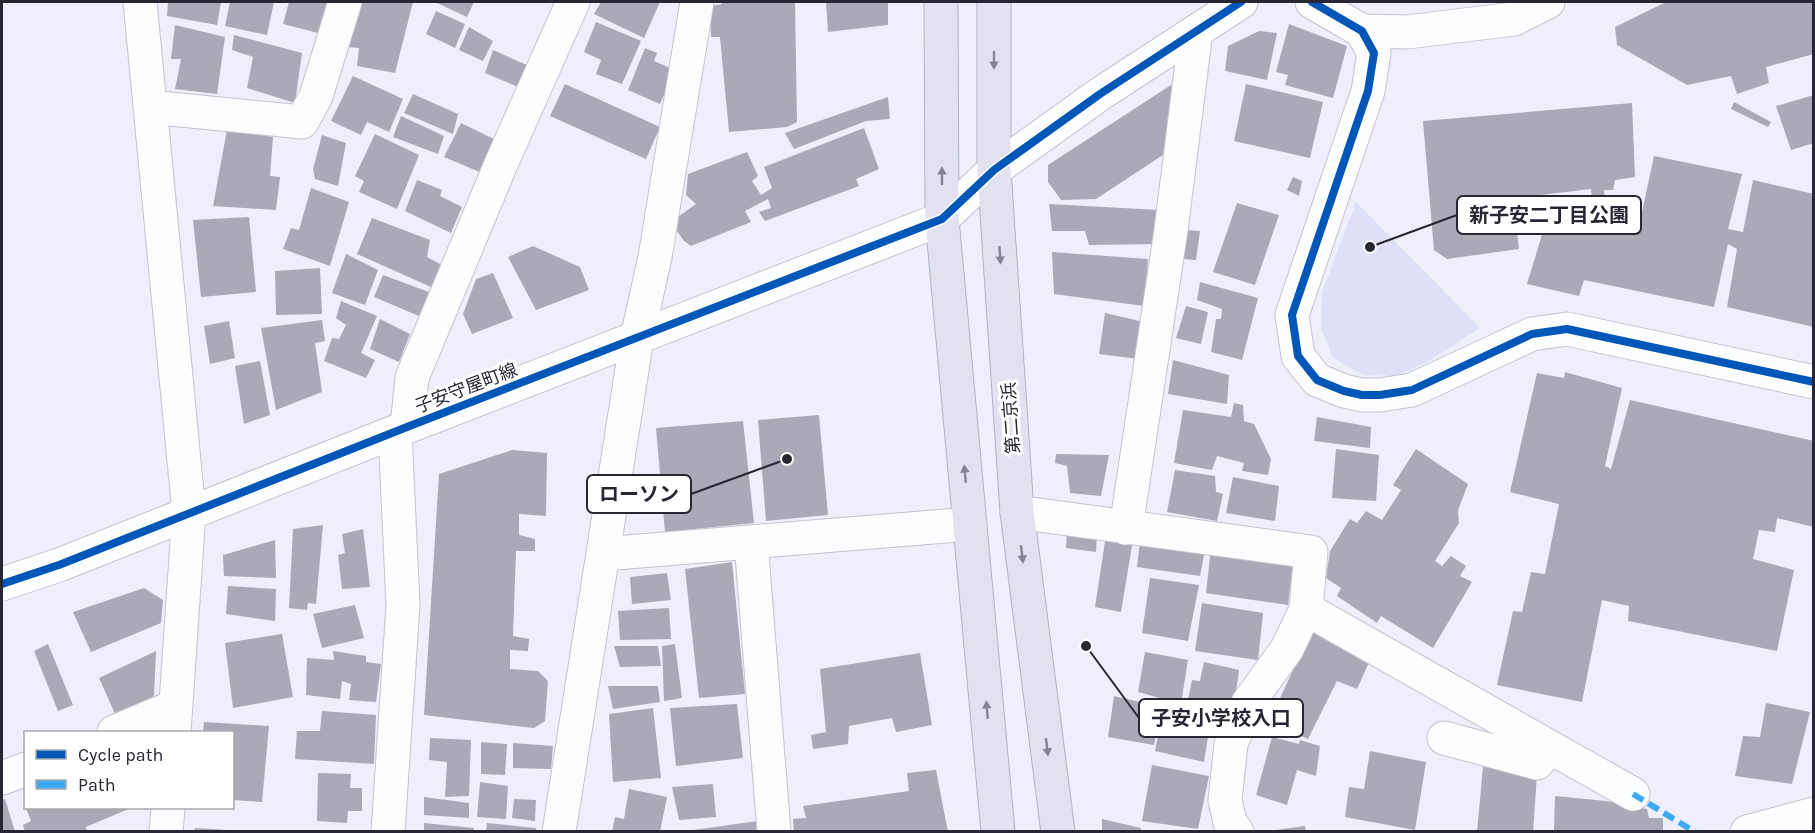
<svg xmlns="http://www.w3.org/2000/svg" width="1815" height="833" viewBox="0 0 1815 833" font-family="Karla,'Noto Sans JP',sans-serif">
<rect width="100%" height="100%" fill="#eeeffa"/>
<!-- green -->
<path fill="#dee0f8" d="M1356 202 1480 328 1422 365 1395 376 1363 375 1333 358 1321 328 1322 293Z"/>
<!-- building -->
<path fill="#a9aab5" d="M168 2H221L217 25 167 16Z
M230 2H274L267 35 225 26Z
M289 2H332L322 34 283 24Z
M361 2H413L395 73 357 66 359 48 347 47Z
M435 2H474L467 17Z
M601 2H660L644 38 594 14Z
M722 2H795L797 122 787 127 729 132 720 37H711L710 6 722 4Z
M826 2H888V25L828 32Z
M1666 2H1814V54L1766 67 1769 83 1737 94 1731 76 1687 85 1617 45 1615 27Z
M436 11 465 24 455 48 426 34Z
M596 22 641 41 622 84 596 74 601 60 584 52Z
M1289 24 1347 46 1333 98 1285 85 1288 75 1276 72Z
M175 25 225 37 217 94 175 89 181 59H171Z
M469 27 493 41 483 61 459 50Z
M1259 31 1277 33 1267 80 1225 71 1228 46Z
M234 35 302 53 295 103 247 88 253 57 232 50Z
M645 48 657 53 654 61 675 70 660 104 628 90Z
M493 50 529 66 518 87 485 73Z
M353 76 403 99 389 132 367 122 361 135 331 121Z
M565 84 660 127 646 159 550 116Z
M1246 84 1323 102 1310 158 1234 141Z
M1171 85 1176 90 1169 151 1096 199 1061 200 1048 182V165Z
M413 94 458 114 453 134 404 113Z
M1814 95V143L1791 150 1776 106Z
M888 97 890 119 866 121 794 149 785 133Z
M1734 102 1771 122 1768 127 1731 109Z
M1632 103 1635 177 1615 180 1613 190H1604L1605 205 1642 212 1654 156 1742 174 1728 229 1743 232 1753 180 1814 194V327L1727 307 1737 249 1728 244 1714 307 1584 280 1579 296 1527 284 1551 205 1566 207 1592 198 1591 189 1532 196 1533 212 1529 220 1516 224 1519 249 1447 259 1434 250 1423 121Z
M401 116 444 136 438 154 393 137Z
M461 123 496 140 482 173 444 157Z
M864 128 879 169 856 179 859 186 765 221 759 212 771 208 768 199 745 211 751 222 691 246 684 241 677 231 679 216 696 204 686 195 688 174 747 152 758 176 752 181 761 195 772 188 764 167Z
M227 130 273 137 270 176 280 177 276 210 213 206Z
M375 134 419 155 397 209 359 192 364 181 355 176Z
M322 135 346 143 338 186 315 179 313 169Z
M1293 177 1302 181 1299 196 1287 190Z
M417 180 442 190 440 196 462 207 451 233 405 211Z
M311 188 349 202 330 266 283 249 291 228 299 230Z
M1237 203 1279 215 1255 285 1213 272Z
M1049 204 1159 210 1158 244 1089 245 1085 231H1052Z
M249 217 256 292 201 297 193 220Z
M372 218 430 240 427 257 442 265 431 287 357 254Z
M1186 230 1200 231 1196 260 1184 259Z
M533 246 580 267 589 290 536 310 508 257Z
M1052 252 1148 259 1144 306 1054 294Z
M346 254 378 270 365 305 332 293Z
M320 268 322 314 276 315 275 271Z
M493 273 513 318 472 334 463 314 476 279Z
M383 275 429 292 419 316 374 297Z
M1200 282 1258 298 1242 360 1211 352 1216 319H1221L1222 309 1197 300Z
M341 301 377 316 361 353 375 360 366 378 324 361 332 338 339 339 346 325 336 318Z
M1186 306 1208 312 1201 344 1176 338Z
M1105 313 1144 322 1138 359 1099 354Z
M380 319 410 334 399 362 370 349Z
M322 320 325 341 315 343 322 392 276 410 261 328Z
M229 321 235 358 210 364 204 326Z
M1173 360 1229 375 1227 404 1168 394Z
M260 361 270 415 244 424 235 366Z
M1565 372 1622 388 1605 466 1611 469 1630 400 1814 441V527L1777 518 1775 532 1759 530 1753 559 1794 570 1777 651 1628 621 1629 606 1602 600 1582 702 1497 685 1513 611 1522 612 1531 572 1545 574 1559 504 1510 492 1537 373 1564 378Z
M1234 403 1243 405 1244 421 1254 424 1271 459 1268 475 1242 471 1244 463 1217 456 1212 470 1174 463 1183 410 1231 417Z
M819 415 828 515 766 521 758 420Z
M1317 417 1371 427 1370 448 1314 441Z
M743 421 754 523 665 532 656 428Z
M1336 449 1379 455 1376 501 1332 498Z
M1416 449 1468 484 1458 510 1459 523 1435 561 1442 566 1451 556 1466 566 1460 576 1472 582 1433 648 1381 616 1377 623 1337 596 1341 588 1326 578 1330 551 1350 519 1357 523 1366 511 1382 520 1401 490 1393 485Z
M512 450 547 453 546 516 519 514V535L535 539V551H516L513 636 529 639 528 651 510 650V669L538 671 548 681 545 721 534 728 424 715 439 474Z
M1056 454 1109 455 1101 496 1070 493 1067 466 1055 463Z
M1175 470 1215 476 1216 492 1223 494 1217 521 1167 512Z
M1233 477 1279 486 1275 521 1226 513Z
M323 525 316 604 308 603 307 610 289 608 293 529Z
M1067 528 1097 533 1096 552 1066 548Z
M363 529 370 587 342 589 338 555 345 553 342 534Z
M1106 535 1133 540 1121 612 1095 607Z
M275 540 276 578 224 576 223 555Z
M1140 541 1205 551 1200 576 1137 567Z
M1211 548 1293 562 1288 605 1206 593Z
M732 562 745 694 699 698 685 569Z
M667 573 671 600 632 604 630 577Z
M1150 578 1199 585 1188 641 1142 633Z
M228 586 276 589 275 621 226 614Z
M144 588 163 600 161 623 91 652 73 612Z
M1202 603 1263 613 1258 660 1195 651Z
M355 605 364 638 322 648 313 614Z
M669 608 671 639 620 640 618 611Z
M1313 627 1371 658 1357 689 1337 681 1308 739 1269 722Z
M282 634 293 697 233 708 225 643Z
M48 644 73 705 58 711 34 651Z
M675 644 682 698 664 701 662 646Z
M614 646H658L661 666 620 667Z
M156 651 154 695 147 704 116 716 99 678Z
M333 651 366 656V662L381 664 376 702 349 700 351 684 342 681 340 699 306 695 307 658 334 660Z
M1145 652 1188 660 1181 704 1138 692Z
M920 653 932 725 896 732 892 718 849 726 848 744 813 749 811 735 826 732 820 669Z
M1204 662 1239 670 1233 716 1187 704 1192 680 1200 681Z
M608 686H658L660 702 613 709Z
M1114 696 1161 707 1154 745 1108 737Z
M1766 703 1810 712 1792 784 1735 776 1743 736 1760 737Z
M737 704 743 758 676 766 670 708Z
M653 708 661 778 613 782 609 714Z
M322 711 376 715 374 764 295 759 297 731H320Z
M1162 714 1210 725 1204 762 1155 751Z
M204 722 269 726 262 802 232 800V732H203Z
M1272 737 1299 744 1300 740 1320 746 1316 776 1297 770 1287 805 1256 795Z
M430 738 471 740 469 796 445 797 447 762 429 760Z
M481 742 507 744 505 775 481 774Z
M513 743 553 746 551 769 513 768Z
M1370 751 1426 762 1415 830 1345 817 1349 787 1364 789Z
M1152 765 1209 776 1198 829 1142 821Z
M1483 767 1537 774 1533 832H1477Z
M936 770 948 832H794L793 819 806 818 803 806 909 791 907 773Z
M318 773 351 774 350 788H362V811H348L347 823 317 821Z
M480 782 508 786 506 819 477 817Z
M713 784 716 817 679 820 672 787Z
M629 789 667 797 660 832H612L615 817 624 819Z
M1555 796 1606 801 1647 809 1649 818H1663V832H1554Z
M424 797 469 803V818L424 815Z
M5 799 15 832H2V800Z
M514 799 536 800 535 821 512 818Z
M26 808H131L86 827 87 832H25L23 825 31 821Z
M1102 819 1141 828 1140 832H1102Z
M758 821 759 832H693V830Z
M424 823 474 828V832H424Z
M487 823 536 828V832H486Z
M1305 826 1306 832H1276V830Z
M195 828 227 830 226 832H195Z"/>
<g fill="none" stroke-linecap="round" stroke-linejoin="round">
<!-- minor casing -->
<g stroke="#c3c3ce" stroke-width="35">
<path id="minor" d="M140 2 189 513 174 732
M1312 2 1362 31 1374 53 1368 91 1292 315 1298 356 1317 380 1344 391 1362 395H1380L1412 390 1532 334 1567 329 1814 382
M1362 31 1407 32 1514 19 1548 2
M150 107 302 122 316 96 345 2
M407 427 412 378 416 368 501 164 573 2
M1017 512 1311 552 1306 609 1633 794
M1126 528 1171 230 1196 31
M751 542 774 832
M603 554 970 524
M2 584 59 565 407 427 942 219 994 170 1100 94 1241 2
M114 732 176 706
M1444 738 1537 763 1550 747
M2 778 26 769
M166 832 168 808
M388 832 403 605 395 432
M559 832 637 338 655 257 697 2
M1237 832 1230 822 1225 800 1231 744 1248 703 1287 649 1306 609
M1747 832 1814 814"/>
</g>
<!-- highway casing -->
<g stroke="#b2b2c5" stroke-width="35">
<path id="highway" d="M941 2 942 219 998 832
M994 2V170L1017 512 1058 832"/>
</g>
<!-- minor -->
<use href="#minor" stroke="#fcfdfe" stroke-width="33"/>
<!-- highway -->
<use href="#highway" stroke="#e1e1ef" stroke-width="33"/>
<!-- quiet -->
<path stroke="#3fa9f5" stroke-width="6" stroke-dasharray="12 6" stroke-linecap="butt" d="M1633 794 1695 832"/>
<!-- cycleway casing -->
<g stroke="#fff" stroke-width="11">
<path id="cycleway" d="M1312 2 1362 31 1374 53 1368 91 1292 315 1298 356 1317 380 1344 391 1362 395H1380L1412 390 1532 334 1567 329 1814 382
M2 584 59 565 407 427 942 219 994 170 1100 94 1241 2"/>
</g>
<!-- cycleway -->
<use href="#cycleway" stroke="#0057b8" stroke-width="8"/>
</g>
<!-- one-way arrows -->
<defs><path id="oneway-solid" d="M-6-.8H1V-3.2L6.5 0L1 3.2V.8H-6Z" transform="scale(1.5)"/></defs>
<g fill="#848491">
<use href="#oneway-solid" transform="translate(994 60) rotate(90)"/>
<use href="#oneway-solid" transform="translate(942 176) rotate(-90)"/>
<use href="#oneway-solid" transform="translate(1000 255) rotate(86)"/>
<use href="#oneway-solid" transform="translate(965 474) rotate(-95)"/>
<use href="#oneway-solid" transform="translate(1022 554) rotate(83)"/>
<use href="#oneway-solid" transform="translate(987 710) rotate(-95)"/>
<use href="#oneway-solid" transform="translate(1047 747) rotate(83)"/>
</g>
<g text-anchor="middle" stroke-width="6" stroke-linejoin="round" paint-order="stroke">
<!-- street labels -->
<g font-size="18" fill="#262733" stroke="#fff">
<text transform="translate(466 388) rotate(-21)" y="6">子安守屋町線</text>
<text transform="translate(1011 418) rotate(-94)" y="6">第二京浜</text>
</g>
</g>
<!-- callouts -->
<path fill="none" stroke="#262733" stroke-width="2" d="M1370 247L1457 215M787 459L691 494M1086 646L1139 718"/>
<g fill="#262733" stroke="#fff" stroke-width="2">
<circle cx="1370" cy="247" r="6"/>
<circle cx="787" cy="459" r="6"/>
<circle cx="1086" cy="646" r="6"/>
</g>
<g fill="#fff" stroke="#262733" stroke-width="2">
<rect x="1457" y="196" width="184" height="38" rx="6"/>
<rect x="587" y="475" width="104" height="38" rx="6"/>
<rect x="1139" y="699" width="164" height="38" rx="6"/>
</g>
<g font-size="20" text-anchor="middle" font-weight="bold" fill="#262733">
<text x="1549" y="222">新子安二丁目公園</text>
<text x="639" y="501">ローソン</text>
<text x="1221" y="725">子安小学校入口</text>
</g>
<!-- border -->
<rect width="1815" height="833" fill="none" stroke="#262733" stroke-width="6"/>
<!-- legend -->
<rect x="24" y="731" width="210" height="78" fill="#ffffff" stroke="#a8a9ad" stroke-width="1.5"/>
<rect x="36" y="750" width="30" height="9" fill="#0057b8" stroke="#a8a9ad" stroke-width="1.5"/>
<text x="78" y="761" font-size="18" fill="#262733">Cycle path</text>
<rect x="36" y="780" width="30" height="9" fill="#3fa9f5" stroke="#a8a9ad" stroke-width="1.5"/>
<text x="78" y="791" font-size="18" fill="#262733">Path</text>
</svg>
